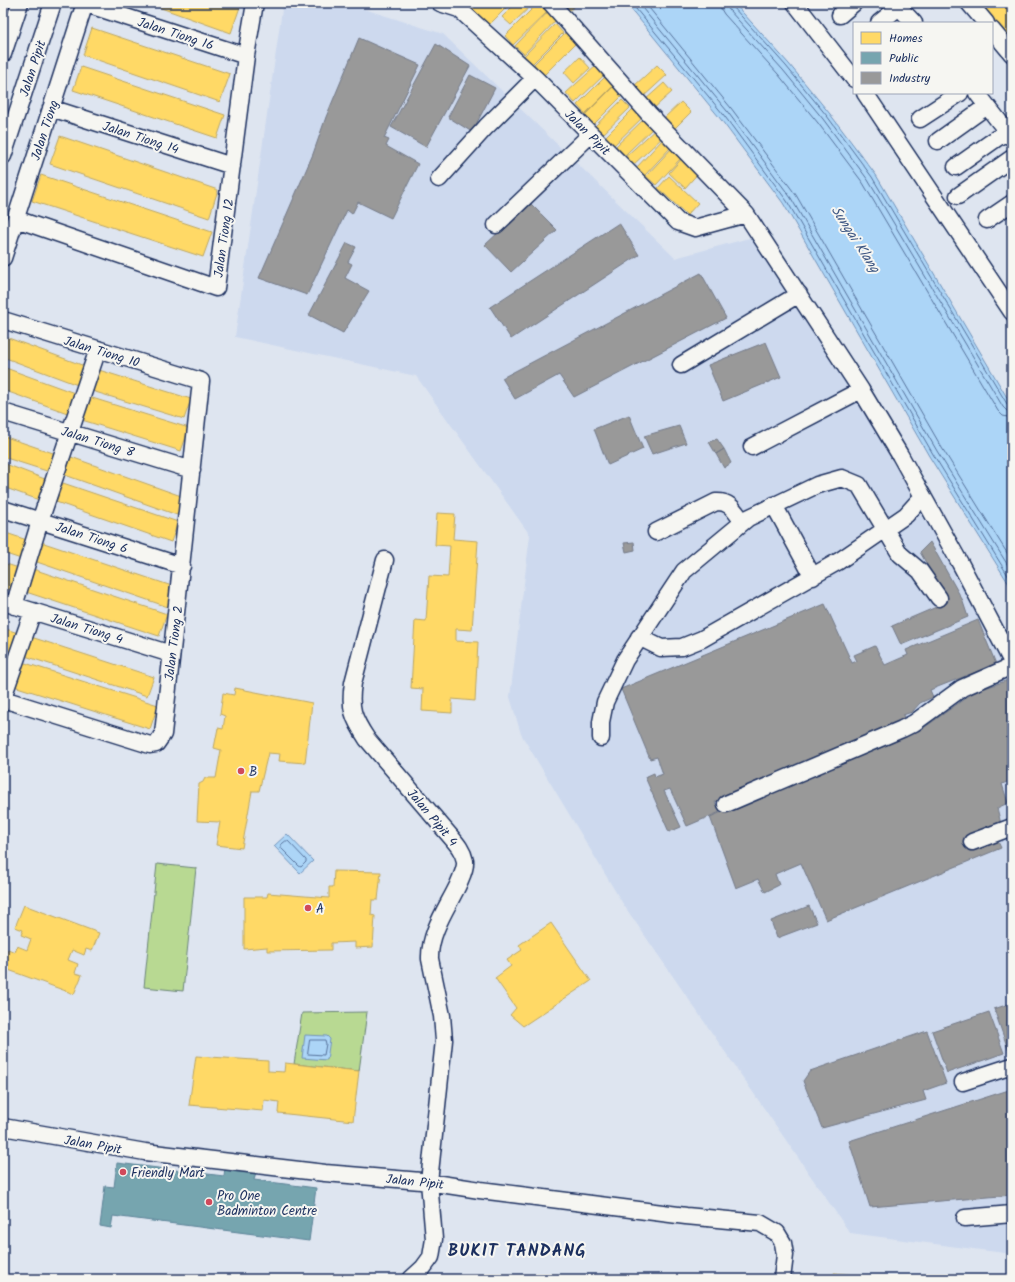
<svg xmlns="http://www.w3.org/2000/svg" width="1015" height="1282" viewBox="0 0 1015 1282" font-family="Kalam,sans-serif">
<rect width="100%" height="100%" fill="#dee5f0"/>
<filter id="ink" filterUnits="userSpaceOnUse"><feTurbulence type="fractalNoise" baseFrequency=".025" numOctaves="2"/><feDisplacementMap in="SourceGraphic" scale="8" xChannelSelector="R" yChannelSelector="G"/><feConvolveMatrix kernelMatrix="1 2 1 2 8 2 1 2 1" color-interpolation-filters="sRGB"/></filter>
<g filter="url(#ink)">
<!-- built -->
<path fill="#cdd9ee" d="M283 3H345L443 34 675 258 753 237 802 311 887 451 997 649 1012 672V1254L850 1233 623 904 521 734 510 697 530 535 416 376 235 337Z"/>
<!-- green -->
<path fill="#b8d992" stroke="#6a8478" d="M157 864 196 868 183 991 144 987Z
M367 1012 359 1071 294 1064 302 1013Z"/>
<!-- water -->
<path fill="#acd5f7" stroke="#7293ba" d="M626 3H734L789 64 830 114 876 175 1012 406V589L929 456 783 203 719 117Z
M287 834 313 861 300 873 274 846Z
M305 1035 327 1036 330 1039 327 1060 302 1058Z"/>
<!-- homes -->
<path fill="#ffd966" stroke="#bba664" d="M147 3H227L240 7 231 33Z
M473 3H511L488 26 469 6Z
M516 3H534L511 25 502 17Z
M538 3 547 12 513 45 505 36Z
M559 3H578L568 12Z
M976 3H1012V43Z
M550 10 558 18 524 54 515 46Z
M555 24 563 33 531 65 523 57Z
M92 28 230 74 220 102 83 55Z
M567 31 577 42 544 75 534 64Z
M580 57 590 68 574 83 564 72Z
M597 65 605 74 575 103 566 93Z
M657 65 667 75 643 97 634 86Z
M81 67 225 115 217 138 73 90Z
M606 76 614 85 585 114 577 105Z
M617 83 626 92 593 125 584 116Z
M664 83 672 92 653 109 645 100Z
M622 100 630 108 602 135 594 127Z
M681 102 691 112 673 130 663 119Z
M636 106 645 115 613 146 605 137Z
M645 118 654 127 625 155 616 146Z
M657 128 664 136 632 166 624 158Z
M60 136 218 190 209 218 50 164Z
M664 138 672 146 644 176 636 168Z
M672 148 682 157 656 185 646 176Z
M684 156 700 171 685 188 669 173Z
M41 175 212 232 203 257 32 201Z
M669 176 698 203 687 215 658 188Z
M3 336 90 368 83 387 3 357Z
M3 367 80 395 73 415 3 390Z
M99 370 191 399 184 419 92 391Z
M89 397 189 428 181 451 82 420Z
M3 436 59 455 53 473 3 457Z
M71 457 184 497 177 515 65 475Z
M3 463 50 481 42 501 3 487Z
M63 483 178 522 171 542 56 502Z
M437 513 455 514 453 539 478 541 472 630 456 629V641L478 642 475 701 452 699V713L422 711 423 689 411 688 415 620 426 621 429 576 448 577 450 546 435 545Z
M3 532 30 541 24 560 3 553Z
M41 542 175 587 168 607 34 561Z
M3 563 22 569 14 591 3 588Z
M33 569 167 614 159 636 26 592Z
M3 628 21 634 15 654 3 650Z
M28 636 154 677 147 696 22 655Z
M3 657 12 660 3 682Z
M22 662 158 705 150 729 14 686Z
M235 688 312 703 305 763 279 761 280 754 268 753 259 791H252L242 848 216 845 220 822 197 821 199 784 203 782 205 778H216L221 750 214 748 218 728 223 729 225 716 220 714 223 693 234 695Z
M334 871 381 872 378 900H372L371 915 375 916 373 947 355 948V942L331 943V950L267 951V947L244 949V897H267L268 893 329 898V887H333Z
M24 905 99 933 92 951 86 949 84 955 72 950 68 960 78 964 75 973 82 975 74 994 3 968V963L8 949 15 952 17 946 27 950 31 939 21 935 23 930 15 927Z
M551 923 591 981 523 1026 510 1015 516 1008 495 978 511 966 507 960 522 950 519 945Z
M196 1056 268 1061V1071L284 1072 285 1063 359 1071 353 1121 278 1113 279 1102 264 1100 263 1111 189 1105Z
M834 1273 899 1279H834Z"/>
<!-- public -->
<path fill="#76a5af" stroke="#5b8297" d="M117 1163 224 1176 225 1167 256 1171 254 1180 316 1188 309 1241 113 1216 111 1228 100 1226 105 1186 114 1187Z"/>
<!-- industry -->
<path fill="#999" stroke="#737987" d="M359 38 420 65 384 138 389 140 386 146 418 164 391 218 358 202 352 214 347 210 307 295 259 278 313 154 326 117Z
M436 44 470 66 426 147 391 127Z
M470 75 495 88 472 132 448 117Z
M530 203 557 230 511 272 485 245Z
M619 223 639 255 511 339 490 307Z
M347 243 356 247 348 262 352 264 345 278 369 291 343 333 309 315Z
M701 273 726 318 574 397 559 375 515 399 502 378Z
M766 342 781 377 723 401 708 365Z
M629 415 643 449 608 465 594 429Z
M679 426 686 443 652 454 644 436Z
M717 439 724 449 716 454 709 442Z
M724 449 731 463 724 468 716 454Z
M634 542 635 550 626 552 624 543Z
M930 542 962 599 968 617 901 645 892 626 948 602 920 552Z
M825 604 852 663 857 661 854 655 875 646 885 665 908 655 906 650 978 620 996 664 930 690 933 697 920 703 912 712 903 715 904 720 715 802 720 812 687 826 670 789 664 791 681 827 669 832 645 777 654 773 655 777 663 774 657 757 650 759 621 689Z
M1011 679 1012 780 1002 784 1008 803 997 808 1001 824 996 837 1001 848 826 920 801 863 775 874 779 885 765 892 758 879 736 888 710 817 925 727 974 692Z
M809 906 817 923 777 938 771 921Z
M1012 1003V1051L1009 1052 994 1009Z
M989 1012 1004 1053 947 1073 932 1031Z
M927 1031 946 1083 923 1091 926 1100 822 1128 803 1081 810 1071Z
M1012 1089V1195L870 1207 849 1141Z"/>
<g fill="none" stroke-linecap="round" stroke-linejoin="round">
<!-- shore -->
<path stroke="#55719b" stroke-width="1" d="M631 3 723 114 787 201 933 454 1012 582
M638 3 727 111 791 198 937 451 1012 572
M645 3 731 108 796 195 942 448 1012 561
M721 3V9L724 14 778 74 818 123 863 183 998 411 1003 416 1012 418
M727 3 729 10 783 70 823 119 868 180 1003 407 1007 411 1012 412
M732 3 733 7 786 66 827 116 872 177 1007 404 1012 407
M286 841H288L306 860V862L301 867 299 866 281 848V845Z
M310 1040H325L326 1044 324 1055 308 1054Z"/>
<!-- minor casing -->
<g stroke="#1b2f5e" stroke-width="19">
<path id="minor" d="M83 3 246 56
M440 3 459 9 535 78 678 222 695 228 746 214
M551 3 649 114 746 214 861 390 900 455 960 563 1012 662
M795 3 854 79
M895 3 914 23
M969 3 986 23
M840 15 854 3
M879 23 899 7
M992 30 1012 54
M3 54 20 3
M865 93 1012 312
M977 93 1012 138
M51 108 232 166
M920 119 960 93
M938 141 987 106
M3 156 53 3
M956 167 1007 131
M439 179 486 127 535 78
M958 196 1012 158
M16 219 216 288 246 56 255 3
M987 220 1012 203
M496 225 591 134
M3 258 85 3
M3 320 201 381 163 734 156 744 150 745 3 699
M681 365 799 294
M3 412 192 470
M752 447 861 390
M774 505 813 577
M3 509 182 566
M656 532 716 502C731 501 735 512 743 522
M385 560 353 683C349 708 353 718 367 739L451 837C457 844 463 851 465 861 466 869 461 877 458 885 447 908 429 933 430 959L442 1016 444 1040 429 1182 434 1239 431 1257 423 1268 411 1279
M3 602 171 654
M14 606 40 521 98 349
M639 637 661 648 682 647 702 639 839 561 906 515 923 496
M3 697 33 611
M601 738V722L605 702 625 660 684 571 748 518 817 485 842 478 859 485 900 554 920 571 939 598
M726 804 902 729 914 723 962 688 1012 666
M972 842 1012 827
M963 1082 1012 1066
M3 1127 145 1152 325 1173 421 1181 480 1190 686 1216 760 1223 777 1233 783 1243 785 1255 782 1279
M965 1218 1012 1214"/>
</g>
<!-- minor -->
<use href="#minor" stroke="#f6f6f2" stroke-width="16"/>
</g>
</g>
<!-- markers -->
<g fill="#d1495b" stroke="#f6f6f2" stroke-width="1.5">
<circle cx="241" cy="771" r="4"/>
<circle cx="308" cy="908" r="4"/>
<circle cx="123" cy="1172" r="4"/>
<circle cx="209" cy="1202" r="4"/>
</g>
<g text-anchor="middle" stroke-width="4" stroke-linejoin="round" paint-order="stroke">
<!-- street labels -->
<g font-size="13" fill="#1b2f5e" stroke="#f6f6f2">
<text transform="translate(176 33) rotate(18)" y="5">Jalan Tiong 16</text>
<text transform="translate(32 68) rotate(-72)" y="5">Jalan Pipit</text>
<text transform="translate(44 130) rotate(-72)" y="5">Jalan Tiong</text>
<text transform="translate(588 132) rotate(45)" y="5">Jalan Pipit</text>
<text transform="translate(141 137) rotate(18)" y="5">Jalan Tiong 14</text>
<text transform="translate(223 238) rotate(-82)" y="5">Jalan Tiong 12</text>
<text transform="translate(102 351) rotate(17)" y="5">Jalan Tiong 10</text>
<text transform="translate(98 441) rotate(17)" y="5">Jalan Tiong 8</text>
<text transform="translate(92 537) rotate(18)" y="5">Jalan Tiong 6</text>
<text transform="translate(87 628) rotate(17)" y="5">Jalan Tiong 4</text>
<text transform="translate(173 643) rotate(-83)" y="5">Jalan Tiong 2</text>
<text transform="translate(433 817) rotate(50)" y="5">Jalan Pipit 4</text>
<text transform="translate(93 1144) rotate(10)" y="5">Jalan Pipit</text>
<text transform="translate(415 1181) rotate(6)" y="5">Jalan Pipit</text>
</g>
<!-- poi labels -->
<g font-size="13" fill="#1b2f5e" stroke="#f6f6f2" text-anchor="start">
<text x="249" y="776">B</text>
<text x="316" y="913">A</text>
<text x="131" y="1177">Friendly Mart</text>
<text x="217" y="1200">Pro One<tspan x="217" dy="15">Badminton Centre</tspan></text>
</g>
<!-- water labels -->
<g font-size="14" font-style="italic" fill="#3f5884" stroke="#f6f6f2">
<text transform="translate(856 239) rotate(57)" y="5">Sungai Klang</text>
</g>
<!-- district labels -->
<g font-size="17" font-weight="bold" letter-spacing="1" fill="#1b2f5e" stroke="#f6f6f2">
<text x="517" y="1256">BUKIT TANDANG</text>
</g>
</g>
<!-- margin -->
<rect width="1015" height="1282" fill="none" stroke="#f6f6f2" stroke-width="16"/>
<rect x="8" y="8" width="999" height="1266" fill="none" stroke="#1b2f5e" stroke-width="1.5" filter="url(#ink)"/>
<!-- legend -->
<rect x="853" y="22" width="140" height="72" fill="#f6f6f2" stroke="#9ea6b7"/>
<rect x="861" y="32" width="20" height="12" fill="#ffd966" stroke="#9ea6b7"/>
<text x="889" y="42" font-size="12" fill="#1b2f5e">Homes</text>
<rect x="861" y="52" width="20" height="12" fill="#76a5af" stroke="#9ea6b7"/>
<text x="889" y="62" font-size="12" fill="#1b2f5e">Public</text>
<rect x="861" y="72" width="20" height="12" fill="#999999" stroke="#9ea6b7"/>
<text x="889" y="82" font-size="12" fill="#1b2f5e">Industry</text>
</svg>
